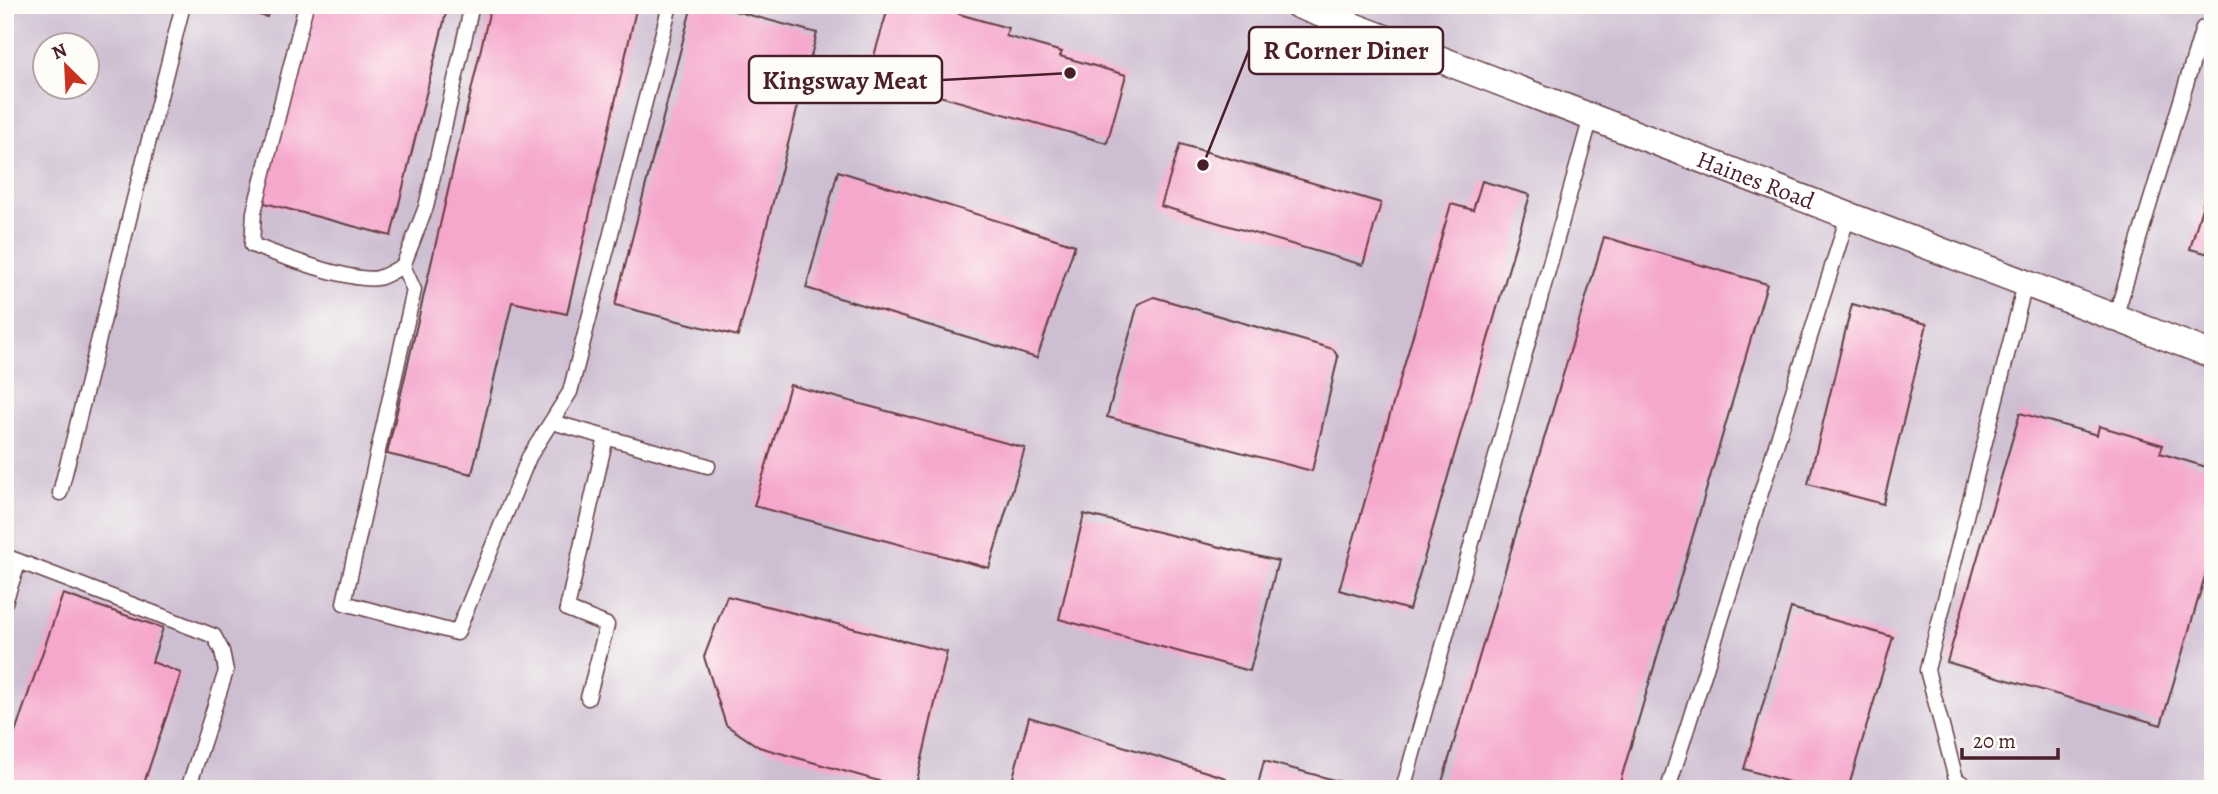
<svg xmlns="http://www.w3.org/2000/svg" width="2218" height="794" viewBox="0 0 2218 794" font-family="Alegreya,serif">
<rect width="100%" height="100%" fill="#fdfcf7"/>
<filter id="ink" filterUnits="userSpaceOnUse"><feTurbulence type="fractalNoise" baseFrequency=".0143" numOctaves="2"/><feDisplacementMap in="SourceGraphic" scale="14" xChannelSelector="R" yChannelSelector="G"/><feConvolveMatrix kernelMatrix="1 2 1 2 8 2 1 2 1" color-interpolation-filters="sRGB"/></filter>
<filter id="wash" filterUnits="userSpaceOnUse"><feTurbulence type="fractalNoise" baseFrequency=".00686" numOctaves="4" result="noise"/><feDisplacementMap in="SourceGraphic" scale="28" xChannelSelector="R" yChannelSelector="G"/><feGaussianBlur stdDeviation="1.57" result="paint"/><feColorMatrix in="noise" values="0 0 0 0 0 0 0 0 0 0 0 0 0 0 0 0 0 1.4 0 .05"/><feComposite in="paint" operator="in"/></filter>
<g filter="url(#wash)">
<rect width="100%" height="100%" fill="#eee2c2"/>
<!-- industrial -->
<path fill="#cebed2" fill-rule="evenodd" d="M5 5H2213V789H5ZM46 46H88V88H46Z"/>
<g id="blocks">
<!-- building -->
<path fill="#f5a7cc" d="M222 5H270L267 17Z
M313 5H448L391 236 261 202Z
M491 5H637L567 314 512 302 472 474 387 454Z
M692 5H712L817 33 738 336 615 305Z
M889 5H937L960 12 959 14 1008 28 1006 36 1062 52 1060 56 1126 75 1107 143 868 76Z
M1180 144 1381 203 1363 265 1161 206Z
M838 171 1075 245 1037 358 806 288Z
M2212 173H2213V255L2190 249Z
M1482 181 1530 195 1409 610 1339 590 1451 204 1473 210Z
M1604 237 1767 284 1618 789H1440Z
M1154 297 1333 349 1338 357 1312 471 1107 417 1138 304Z
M1852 304 1927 324 1883 504 1808 484Z
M790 385 1025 448 989 568 754 506Z
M2020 413 2097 435 2099 426 2163 445 2160 453 2213 469V549L2161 725 1947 662Z
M1084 514 1278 561 1250 671 1059 619Z
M63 594 163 628 152 662 181 673 142 789H5V761Z
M727 596 947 652 915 789H907L759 747 726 725 704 657Z
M1791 608 1893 637 1848 789H1813L1744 769Z
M1029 717 1226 778 1222 789H1010Z
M1264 761 1364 788V789H1257Z"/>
</g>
</g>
<g filter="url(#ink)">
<use href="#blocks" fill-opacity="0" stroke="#633c42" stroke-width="2"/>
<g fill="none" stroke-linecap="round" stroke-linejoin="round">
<!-- service casing -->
<g stroke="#633c42" stroke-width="17">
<path id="service" d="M306 5 254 212 252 245C277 255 354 283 378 278 387 276 396 269 403 266L426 207 472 5
M403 266 414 290 344 603 457 633 529 457 570 392 670 5
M2115 318 2203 28 2213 30
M552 422 708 466
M60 493 183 5
M5 556 214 636 222 651 226 671 188 789
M5 602 19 561
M588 698 607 625 567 609 606 437
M1403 789 1591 117
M1668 789 1848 216
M1971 789 1956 779 1927 670 2025 284"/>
</g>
<!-- minor casing -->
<g stroke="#633c42" stroke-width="29">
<g id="minor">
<path id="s1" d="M1298 5 2213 355"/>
</g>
</g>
<!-- service -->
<use href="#service" stroke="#fff" stroke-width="14"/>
<!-- minor -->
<use href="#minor" stroke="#fff" stroke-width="26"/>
</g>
</g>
<g text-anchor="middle" stroke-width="6" stroke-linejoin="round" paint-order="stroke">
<!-- street labels -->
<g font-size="24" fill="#4a1f2b" stroke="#fdfcf7">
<text dy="8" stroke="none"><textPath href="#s1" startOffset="490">Haines Road</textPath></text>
</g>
</g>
<!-- callouts -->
<path fill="none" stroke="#4a1f2b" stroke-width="2.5" d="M1203 165L1249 50M1070 73L942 80"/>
<g fill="#4a1f2b" stroke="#fdfcf7" stroke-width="2.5">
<circle cx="1203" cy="165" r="7"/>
<circle cx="1070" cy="73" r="7"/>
</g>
<g fill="#fdfcf7" stroke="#4a1f2b" stroke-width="2.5">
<rect x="1249" y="27" width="194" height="47" rx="7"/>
<rect x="749" y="56" width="193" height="47" rx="7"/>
</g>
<g font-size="26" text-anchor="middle" font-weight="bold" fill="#4a1f2b">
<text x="1346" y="59">R Corner Diner</text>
<text x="845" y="89">Kingsway Meat</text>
</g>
<!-- margin -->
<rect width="2218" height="794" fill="none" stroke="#fdfcf7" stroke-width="28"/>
<!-- north arrow -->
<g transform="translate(66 66) rotate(336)"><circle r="33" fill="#fdfcf7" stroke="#b5a4a5" stroke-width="2"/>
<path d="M0-5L12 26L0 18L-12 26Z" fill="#c8321e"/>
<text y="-10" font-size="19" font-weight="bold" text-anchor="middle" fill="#4a1f2b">N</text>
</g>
<!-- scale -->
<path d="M1962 748v10h96v-10" fill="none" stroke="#4a1f2b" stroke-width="3.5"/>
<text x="1973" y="748" font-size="21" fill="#4a1f2b" stroke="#fdfcf7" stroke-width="5" paint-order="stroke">20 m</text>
</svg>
